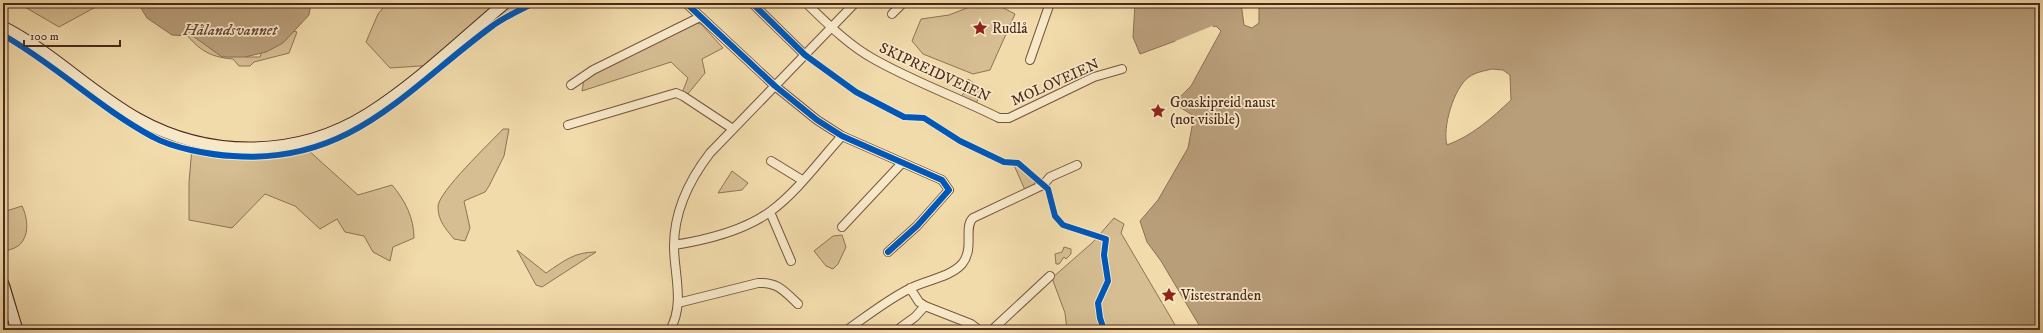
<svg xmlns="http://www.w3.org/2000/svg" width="2043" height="333" viewBox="0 0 2043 333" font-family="'IM FELL DW Pica',serif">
<rect width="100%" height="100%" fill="#f2dbab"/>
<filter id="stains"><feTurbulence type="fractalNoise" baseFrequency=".005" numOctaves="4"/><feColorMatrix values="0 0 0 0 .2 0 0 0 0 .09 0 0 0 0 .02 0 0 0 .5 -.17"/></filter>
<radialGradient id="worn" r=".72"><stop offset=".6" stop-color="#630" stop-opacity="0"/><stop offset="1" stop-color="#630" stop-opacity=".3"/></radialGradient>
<!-- green -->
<path fill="#d6bd92" stroke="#907256" d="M18 3H103L59 27Z
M387 3H536L459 45 435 65 390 68 366 42 378 14Z
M969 3H994L1015 14 990 70 973 74 923 54 912 41 921 19 949 15 967 8Z
M696 23 701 24 723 48 702 59 705 73 687 95 682 93 688 78 671 62 582 91 584 79Z
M181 28 246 57H260L264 46 286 29 297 32 289 53 254 62 250 66H239L233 59C207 57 197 48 181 28Z
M968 79 982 89 976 104 960 97 968 89 964 82Z
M503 129H509L504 156 489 186 485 192 464 201 470 228 465 241 454 239C446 229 438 221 438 207 437 193 491 142 503 129Z
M192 148C230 159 270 158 308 150L358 195 392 185C405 200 414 218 414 238L393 247 390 261 373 252 364 236 345 232 337 219 320 229 295 206 265 194 232 228 189 220V182Z
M1013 163 1017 165 1034 180 1035 186 1025 190Z
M732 171 748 183 742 190 718 193Z
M22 206C28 218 30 237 18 246 14 249 8 250 3 252V212Z
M1114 218 1124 224 1121 233 1178 330H1067L1065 313 1052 278 1093 242Z
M842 235 846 247 838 264 833 269 826 266 814 251 833 236Z
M1064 247 1071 249V254L1066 259 1064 257 1059 264H1056L1055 254 1062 252Z
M517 250 546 273C564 261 574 252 596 252L542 287 536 285Z
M3 270 10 285 23 330H21L15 304 3 276Z"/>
<!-- water -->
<path fill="#b99e7a" stroke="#8d6f54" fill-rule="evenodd" d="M138 3H311L309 15 283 43 266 52 245 57H222L193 36 172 35 147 18Z
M1135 3H1241L1244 25 1252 28 1259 23V3H2040V330H1202L1161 261 1147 242 1140 221 1158 200 1188 148 1194 116 1178 106V99L1191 86 1221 31 1216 26 1140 54 1133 37ZM1492 69 1503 70 1510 75 1511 100C1492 118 1472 136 1447 145 1442 128 1454 87 1469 77 1476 72 1484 71 1492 69Z"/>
<!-- pier -->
<path fill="#f2dbab" d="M1212 26 1217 30 1215 29 1177 43 1175 41Z"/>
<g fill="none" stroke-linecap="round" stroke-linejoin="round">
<!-- street casing -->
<g stroke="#75553e" stroke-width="10">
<path id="street" d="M686 3 775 86 817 120 842 136 942 180 949 190 917 226 888 252
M752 3 805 55
M806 3C826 22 847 44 872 58 912 81 957 97 999 118H1009L1094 77 1122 69
M892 14 903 3
M1030 60 1050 3
M571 85 593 70 700 17
M568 125 676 93 683 96 733 129
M771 161 802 180
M770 212 791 261
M842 227 902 163
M674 245C706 240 744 231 771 211 798 191 819 161 842 136
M910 288 919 302 925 306 971 324 979 330
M678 303 758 283C778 282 784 291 798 304
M670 330C685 304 674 274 674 246 674 211 690 179 710 153L855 3
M847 330C867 316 887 300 909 289 925 280 949 278 962 264 975 248 963 227 973 218L1043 185 1050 177 1077 165
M897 330 915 317 925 306
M992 330 1050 276"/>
</g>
<!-- secondary casing -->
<g stroke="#4b281a" stroke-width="13">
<path id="secondary" d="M3 27C52 52 90 92 138 119 210 159 298 158 368 114 417 83 461 40 505 3
M3 284 17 330"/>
</g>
<!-- street -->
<use href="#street" stroke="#f7e8c8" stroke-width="8"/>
<!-- secondary -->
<use href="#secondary" stroke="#f7e8c8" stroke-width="11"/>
<!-- cycleway casing -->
<g stroke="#f7e8c8" stroke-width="8">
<path id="cycleway" d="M686 3 775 86 817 120 842 136 942 180 949 190 917 226 888 252
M752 3 805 55 856 92 904 117 924 118 960 141 1004 162 1018 163 1048 189 1055 216 1063 225 1106 239 1104 255 1108 281 1098 303 1100 318 1104 330
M3 35C56 65 99 108 153 137 172 148 211 155 233 156 350 165 407 89 491 27 504 17 520 10 534 3"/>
</g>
<!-- cycleway -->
<use href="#cycleway" stroke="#0057b8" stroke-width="6"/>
</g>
<!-- icons -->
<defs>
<g id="sight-bare" transform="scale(1.2)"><path d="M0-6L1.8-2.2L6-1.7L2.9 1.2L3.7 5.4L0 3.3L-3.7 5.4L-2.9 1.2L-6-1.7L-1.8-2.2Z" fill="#8f2418" stroke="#f7e8c8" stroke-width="2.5" paint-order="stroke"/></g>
</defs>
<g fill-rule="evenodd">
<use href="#sight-bare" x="980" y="28"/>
<use href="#sight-bare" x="1158" y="111"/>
<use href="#sight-bare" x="1169" y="295"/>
</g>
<g text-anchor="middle" stroke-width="3.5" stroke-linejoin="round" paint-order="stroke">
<!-- poi labels -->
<g font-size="15" fill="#4b281a" stroke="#f7e8c8" text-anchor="start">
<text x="992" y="33">Rudlå</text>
<text x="1170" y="107">Goaskipreid naust<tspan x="1170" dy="17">(not visible)</tspan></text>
<text x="1181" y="300">Vistestranden</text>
</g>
<!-- street labels -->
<g font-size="15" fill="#4b281a" stroke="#f7e8c8">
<text transform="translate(935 72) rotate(25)" y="5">SKIPREIDVEIEN</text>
<text transform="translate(1055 82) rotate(-24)" y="5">MOLOVEIEN</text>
</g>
<!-- water labels -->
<g font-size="16" font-style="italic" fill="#664632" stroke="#f7e8c8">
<text x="230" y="35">Hålandsvannet</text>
</g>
</g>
<!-- margin -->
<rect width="2043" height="333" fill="none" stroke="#f2dbab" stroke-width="16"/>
<rect x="4" y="4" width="2035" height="325" fill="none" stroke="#4b281a" stroke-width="2"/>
<rect x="8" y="8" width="2027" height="317" fill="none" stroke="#4b281a"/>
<!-- scale -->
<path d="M24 40v6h96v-6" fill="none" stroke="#4b281a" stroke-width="2"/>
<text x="30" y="40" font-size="12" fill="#4b281a" stroke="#f7e8c8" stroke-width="3" paint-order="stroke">100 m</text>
<rect width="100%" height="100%" filter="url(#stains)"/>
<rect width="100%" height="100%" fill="url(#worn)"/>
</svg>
